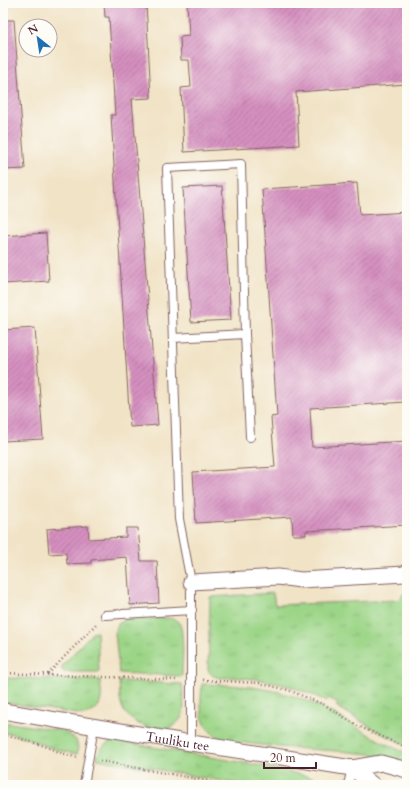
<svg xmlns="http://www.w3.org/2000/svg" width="410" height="788" viewBox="0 0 410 788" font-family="Cardo,serif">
<defs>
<pattern id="grass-tufts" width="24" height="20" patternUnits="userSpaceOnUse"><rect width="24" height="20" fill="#9cd587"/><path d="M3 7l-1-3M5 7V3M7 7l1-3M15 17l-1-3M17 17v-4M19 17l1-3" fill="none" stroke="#88b675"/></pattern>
<pattern id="building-hatch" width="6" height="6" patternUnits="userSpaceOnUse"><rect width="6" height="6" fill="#d590c0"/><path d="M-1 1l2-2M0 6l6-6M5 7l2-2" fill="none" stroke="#af759c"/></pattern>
</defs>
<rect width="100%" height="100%" fill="#fdfcf7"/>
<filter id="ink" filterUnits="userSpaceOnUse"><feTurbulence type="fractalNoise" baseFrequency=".025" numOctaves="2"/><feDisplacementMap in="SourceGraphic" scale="8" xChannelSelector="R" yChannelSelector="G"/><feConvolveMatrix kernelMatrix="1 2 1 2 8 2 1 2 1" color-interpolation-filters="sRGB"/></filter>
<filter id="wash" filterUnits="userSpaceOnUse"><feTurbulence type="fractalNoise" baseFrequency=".012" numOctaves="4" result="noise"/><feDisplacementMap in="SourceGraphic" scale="16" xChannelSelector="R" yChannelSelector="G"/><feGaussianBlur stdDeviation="0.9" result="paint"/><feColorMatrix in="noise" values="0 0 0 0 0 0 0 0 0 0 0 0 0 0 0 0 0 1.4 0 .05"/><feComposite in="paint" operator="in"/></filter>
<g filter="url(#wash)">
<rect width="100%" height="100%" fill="#f1e3c6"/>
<!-- grass -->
<path fill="url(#grass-tufts)" stroke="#737a59" d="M407 589V745C382 735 359 720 336 706L338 703 329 698 326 701C301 689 274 680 245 678 238 677 219 679 214 676 211 675 209 672 208 669L210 597 273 593 275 605 399 600Z
M168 618C172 619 176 619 179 623 185 632 182 664 182 676L119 673 115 632 118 624 126 619Z
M97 632 99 672H64L62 670V666L92 633Z
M3 678 100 680C102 698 104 709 84 715L3 702Z
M119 681 182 684C183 694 186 709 181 718 169 739 132 727 123 709 119 701 120 690 119 681Z
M202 684C245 685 281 688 321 707 350 721 376 742 407 753V762C391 758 375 754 359 753 321 749 284 749 246 743 235 742 221 741 212 733 198 721 201 700 202 684Z
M3 722 64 731 76 740 78 746 77 754C51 751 28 736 3 732Z
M111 741H117L263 766 325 780 333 785H245L97 759C99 750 102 746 111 741Z"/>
<g id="blocks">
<!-- building -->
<path fill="url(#building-hatch)" d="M104 3H146L151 98 132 99 158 425 130 427 111 115H115L109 17H105Z
M187 3H407V84L296 92 299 145 184 152 181 88 191 87 189 60H181L180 37 189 36Z
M3 20H14L25 169 3 170Z
M357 183 360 215 407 212V402L310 408 312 447 407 441V525L306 531V535H293L292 517 196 523 193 472 275 467 271 417 277 416 262 189Z
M222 186 231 320 191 322 183 188Z
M46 233 49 281 3 284V236Z
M35 328 43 439 3 441V330Z
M88 526 89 539 126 537V528H138L141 561H157L159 603 130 605 127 557 91 560V563L67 564 66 553 49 554 47 529Z"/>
</g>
</g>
<g filter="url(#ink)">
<use href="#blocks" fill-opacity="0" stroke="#846461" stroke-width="1"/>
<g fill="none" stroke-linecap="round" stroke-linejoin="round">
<!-- lane casing -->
<g stroke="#846461" stroke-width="10">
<path id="lane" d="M245 334 250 437
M173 338 245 334 241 164 167 168 179 519 191 582V743
M105 615 192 610
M84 785 94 727
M348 785 352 768"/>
</g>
<!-- street casing -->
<g stroke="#846461" stroke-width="17">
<g id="street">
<path d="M191 582 278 577 301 580 405 574 407 572"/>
<path id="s1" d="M3 711 191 743 352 768 381 763 407 770"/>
<path d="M352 768 373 785"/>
</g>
</g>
<!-- path -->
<path stroke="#846461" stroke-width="2.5" stroke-dasharray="1 3" stroke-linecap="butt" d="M3 673 178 680
M48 674 97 623
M203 680 259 683 288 690 325 705 358 726 407 748
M3 735C18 738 33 742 47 747 57 751 66 756 77 757
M100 761 229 785"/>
<!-- lane -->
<use href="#lane" stroke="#fff" stroke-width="8"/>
<!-- street -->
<use href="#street" stroke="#fff" stroke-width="15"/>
</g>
</g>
<g text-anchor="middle" stroke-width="3.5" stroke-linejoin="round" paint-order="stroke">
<!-- street labels -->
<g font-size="13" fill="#4a1f2b" stroke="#fdfcf7">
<text dy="5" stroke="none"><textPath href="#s1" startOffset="177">Tuuliku tee</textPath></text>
</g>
</g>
<!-- margin -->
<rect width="410" height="788" fill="none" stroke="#fdfcf7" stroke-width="16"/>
<!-- north arrow -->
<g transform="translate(38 38) rotate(330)"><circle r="19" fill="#fdfcf7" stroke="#b5a4a5"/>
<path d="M0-3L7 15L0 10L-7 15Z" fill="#1f6fb2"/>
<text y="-6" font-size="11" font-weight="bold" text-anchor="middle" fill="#4a1f2b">N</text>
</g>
<!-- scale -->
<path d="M264 762v6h52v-6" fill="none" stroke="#4a1f2b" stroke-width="2"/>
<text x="270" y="762" font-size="12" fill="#4a1f2b" stroke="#fdfcf7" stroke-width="3" paint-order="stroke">20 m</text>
</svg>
